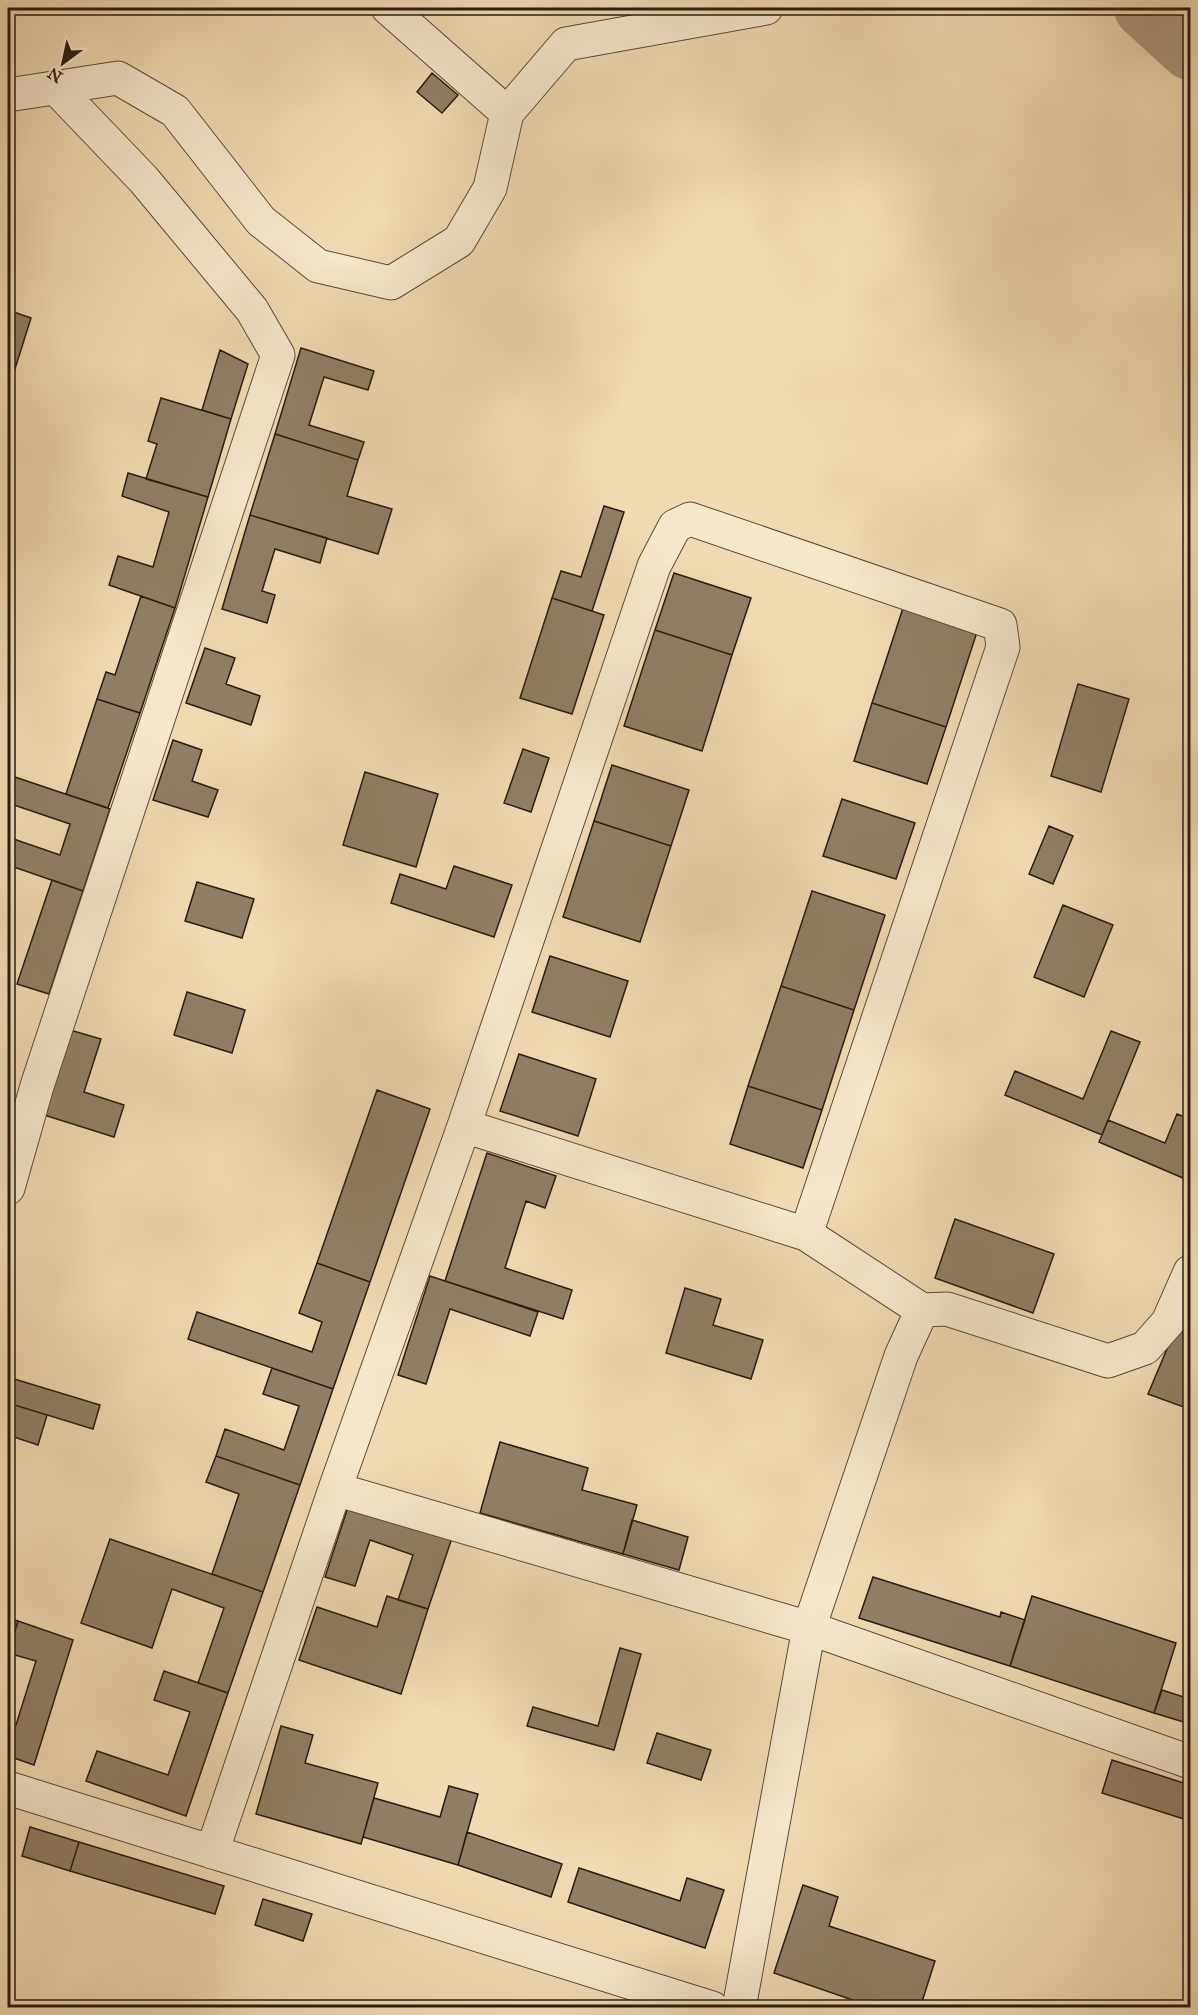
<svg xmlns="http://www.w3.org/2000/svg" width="1198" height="2015" viewBox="0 0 1198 2015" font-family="'IM FELL Great Primer',serif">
<rect width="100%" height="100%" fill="#f0dab1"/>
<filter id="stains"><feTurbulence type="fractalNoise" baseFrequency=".00333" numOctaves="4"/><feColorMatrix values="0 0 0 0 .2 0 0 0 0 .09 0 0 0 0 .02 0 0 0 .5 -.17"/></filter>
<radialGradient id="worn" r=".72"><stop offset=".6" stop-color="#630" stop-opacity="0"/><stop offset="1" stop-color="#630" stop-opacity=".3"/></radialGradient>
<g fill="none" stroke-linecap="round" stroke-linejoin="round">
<!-- river -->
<path stroke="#ac997c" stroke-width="60" d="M1144 8 1190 50"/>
</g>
<!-- building -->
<path fill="#907f66" stroke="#281c14" stroke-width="1.5" d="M432 73 458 95 442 113 417 92Z
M8 310 31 318 8 391Z
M301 348 374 371 368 390 324 377 309 425 364 442 358 460 275 434Z
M220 350 248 364 231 419 202 410Z
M161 398 231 419 208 497 146 479 157 444 148 441Z
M275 434 358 460 347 496 392 509 378 554 250 515Z
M128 473 208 497 175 608 109 585 118 556 153 567 169 512 122 496Z
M604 506 624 512 592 611 552 598 561 571 581 577Z
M250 515 327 538 320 563 275 549 262 591 275 595 267 623 222 609Z
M674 573 751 598 732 655 655 630Z
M141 596 175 608 140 713 97 699 106 672 115 675Z
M552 598 604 615 572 714 520 698Z
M904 605 978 629 946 727 872 703Z
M655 630 732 655 702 751 624 726Z
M205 648 235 658 226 684 260 696 251 725 186 703Z
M1078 684 1129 699 1101 792 1051 776Z
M97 699 140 713 108 808 66 794Z
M872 703 946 727 927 784 854 761Z
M173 740 202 750 192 781 218 790 208 817 153 800Z
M523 749 549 758 531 812 504 803Z
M612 765 689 790 671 846 594 821Z
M365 772 438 794 416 867 343 845Z
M9 775 110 809 83 891 8 865V837L60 855 70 824 8 803V781Z
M842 799 915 823 896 879 823 856Z
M594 821 671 846 640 942 563 917Z
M1049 826 1073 836 1053 884 1029 874Z
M454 866 512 885 494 937 391 903 400 874 446 889Z
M52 880 83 891 49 994 17 984Z
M197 882 254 899 242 938 185 921Z
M812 891 885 915 854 1010 781 986Z
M1063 905 1113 925 1084 997 1034 977Z
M550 956 628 981 610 1037 532 1012Z
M781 986 854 1010 822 1110 748 1086Z
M187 992 245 1010 232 1053 174 1035Z
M70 1030 101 1039 84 1092 124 1105 114 1137 44 1115Z
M1111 1031 1140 1042 1102 1135 1005 1095 1015 1071 1083 1099Z
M519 1054 596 1079 578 1136 500 1111Z
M748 1086 822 1110 803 1168 730 1144Z
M377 1090 430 1109 370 1282 317 1263Z
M1177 1114 1190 1119V1181L1099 1142 1108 1120 1165 1143Z
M487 1153 556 1176 545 1208 526 1201 505 1268 572 1290 563 1319 445 1281Z
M955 1219 1054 1254 1033 1313 935 1278Z
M317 1263 370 1282 333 1389 188 1339 197 1312 312 1352 322 1322 299 1313Z
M430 1276 538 1312 530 1336 450 1309 426 1384 398 1375Z
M685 1288 721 1299 713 1325 763 1340 751 1379 666 1353Z
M1188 1299 1190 1300 1189 1409 1148 1394Z
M272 1368 333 1389 300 1485 216 1456 225 1429 284 1450 299 1406 263 1394Z
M11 1378 100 1405 93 1429 8 1403V1390Z
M8 1403 47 1415 38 1445 8 1435Z
M500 1442 588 1468 582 1490 637 1505 623 1554 480 1513Z
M216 1456 300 1485 263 1592 212 1574 239 1494 206 1482Z
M350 1501 453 1535 428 1609 398 1600 413 1555 370 1540 355 1586 325 1577Z
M632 1520 688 1537 679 1570 623 1554Z
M110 1539 263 1592 228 1693 198 1683 224 1608 172 1589 152 1648 81 1623Z
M873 1577 1000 1617 1001 1612 1025 1620 1010 1666 859 1618Z
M387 1596 428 1609 401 1694 299 1660 317 1607 377 1627Z
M1032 1596 1176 1643 1154 1713 1010 1666Z
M8 1618 18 1621 12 1641 8 1640Z
M18 1621 73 1640 34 1765 8 1756V1722L16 1725 36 1661 8 1653Z
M620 1648 641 1654 614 1750 527 1726 533 1707 598 1726Z
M164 1671 228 1693 186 1816 86 1781 97 1751 168 1775 190 1712 154 1700Z
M1162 1690 1190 1699V1724L1154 1713Z
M281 1726 313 1735 305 1763 378 1783 361 1844 256 1814Z
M657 1733 711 1750 701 1780 647 1763Z
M1112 1760 1190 1785V1821L1102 1793Z
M449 1786 478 1794 458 1865 363 1837 374 1798 440 1817Z
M30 1827 79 1842 70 1871 22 1856Z
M467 1832 562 1864 551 1897 458 1865Z
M79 1842 224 1886 215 1914 70 1871Z
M579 1868 680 1901 687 1878 724 1890 705 1948 568 1902Z
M803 1885 838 1897 829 1926 935 1961 920 2008H876L774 1973Z
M263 1899 312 1914 303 1941 255 1925Z"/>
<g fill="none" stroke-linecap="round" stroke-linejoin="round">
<!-- minor casing -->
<g stroke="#5a4c3b" stroke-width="35">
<path id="minor" d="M388 8 507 113
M8 95 118 78 175 111 261 221 318 266 391 283 459 241 490 188 507 113 566 44 766 8
M464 1126 806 1234 922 1310
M8 1188 37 1086 278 355 252 310 144 180 55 87
M335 1489 809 1628 1190 1762
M8 1788 712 2008
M212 1852 335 1489 464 1126 654 566 675 526 690 519 1000 625 1003 647 806 1234
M739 2008 809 1628 901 1356 922 1310 947 1309 1108 1361 1145 1348 1168 1322 1190 1272"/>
</g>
<!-- minor -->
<use href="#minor" stroke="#f5e7cc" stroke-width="33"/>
</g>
<!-- margin -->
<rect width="1198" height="2015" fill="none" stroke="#f0dab1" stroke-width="30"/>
<rect x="9" y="9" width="1180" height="1997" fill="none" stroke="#281c14" stroke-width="3"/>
<rect x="15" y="15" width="1168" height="1985" fill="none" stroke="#281c14" stroke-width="1.5"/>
<!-- north arrow -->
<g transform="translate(63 63) rotate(213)" stroke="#f5e7cc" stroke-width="4.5" paint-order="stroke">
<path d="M0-4.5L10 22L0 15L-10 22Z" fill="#281c14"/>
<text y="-9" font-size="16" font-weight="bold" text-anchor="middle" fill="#281c14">N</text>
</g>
<rect width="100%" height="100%" filter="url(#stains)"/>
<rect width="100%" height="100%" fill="url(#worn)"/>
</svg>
